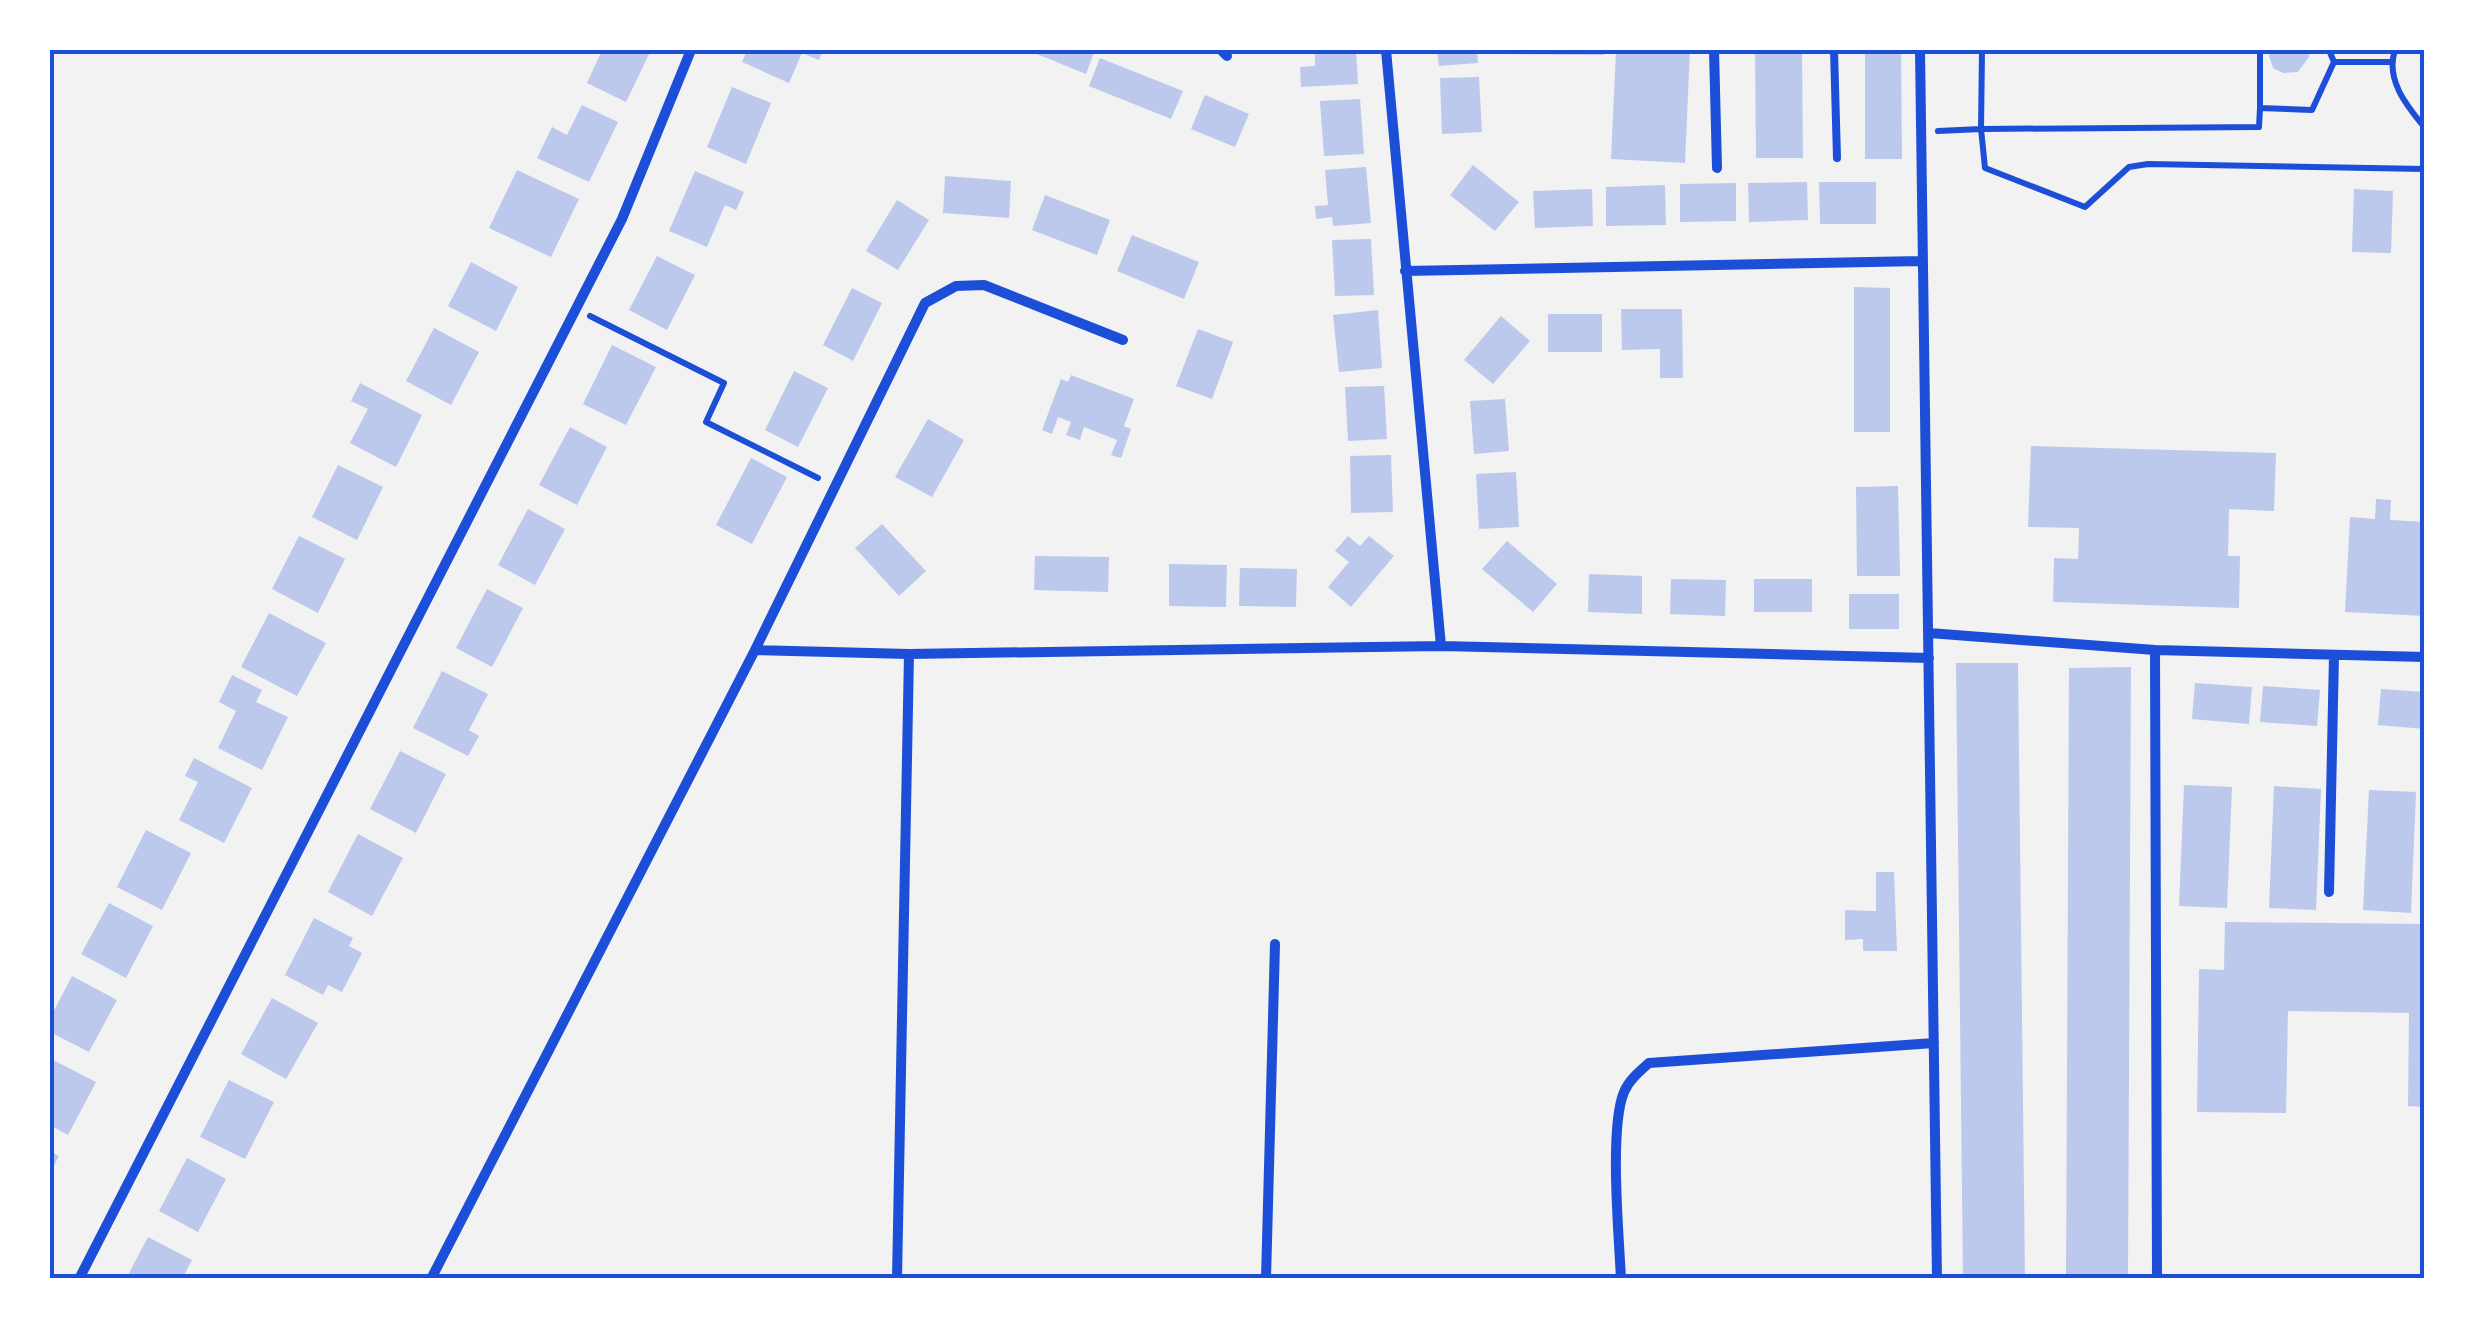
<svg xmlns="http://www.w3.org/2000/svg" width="2475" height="1329" viewBox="0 0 2475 1329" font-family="'Space Grotesk',sans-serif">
<rect width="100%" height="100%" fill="#f2f2f2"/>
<!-- building -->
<path fill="#bdc9ec" d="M602 50H651L626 102 587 83Z
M747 50H823L819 60 802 53 789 83 742 62Z
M1027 50H1095L1086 74Z
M1315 50H1356L1358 84 1301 87 1300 67 1315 66Z
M1437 50H1477L1478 63 1439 66Z
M1499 50H1604V55L1499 54Z
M1616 50H1690L1685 163 1611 159Z
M1755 50H1802L1803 158H1756Z
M1865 50H1901L1902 159H1865Z
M2267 50H2309V57L2298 72 2283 73 2273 68Z
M1100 58 1183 91 1171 119 1089 86Z
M1479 77 1482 132 1442 134 1440 78Z
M732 87 771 103 746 164 707 147Z
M1205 95 1249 114 1235 147 1191 129Z
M1360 99 1364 154 1324 156 1320 101Z
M582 105 618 122 589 182 537 158 552 127 567 135Z
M1473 165 1519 202 1495 231 1450 195Z
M1366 167 1371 223 1333 226 1332 217 1316 219 1315 206 1328 205 1325 170Z
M517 170 579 199 551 257 489 228Z
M695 171 744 192 736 210 725 205 707 247 669 231Z
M945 176 1011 181 1009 218 943 213Z
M1807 182 1808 220 1749 222 1748 183Z
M1819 182H1876V224H1820Z
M1736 183V221L1680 222V184Z
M1665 185 1666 225 1606 226V187Z
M1592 189 1593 226 1535 228 1533 191Z
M2354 189 2393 191 2391 253 2352 252Z
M1045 195 1110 220 1097 255 1032 230Z
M897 200 929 220 898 270 866 251Z
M1132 235 1199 262 1184 299 1117 271Z
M1371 239 1374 295 1335 296 1332 240Z
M657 256 695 275 667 330 629 310Z
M471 262 518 287 496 331 448 306Z
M1854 287 1890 288V432H1854Z
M852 288 882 303 853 361 823 345Z
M1621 309H1682L1683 378H1660V349L1622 350Z
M1378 310 1382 368 1339 372 1333 315Z
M1548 314H1602V352H1548Z
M1501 316 1530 341 1493 384 1464 360Z
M434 328 479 352 451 405 406 381Z
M1198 329 1233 342 1212 399 1176 386Z
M612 345 656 367 626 425 583 404Z
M794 371 828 388 798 447 765 430Z
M1071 375 1134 399 1124 426 1131 429 1121 458 1111 455 1117 440 1084 427 1080 440 1066 435 1071 422 1058 417 1052 434 1042 430 1061 379 1068 382Z
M360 383 422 415 396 467 350 443 368 409 351 401Z
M1384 386 1387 439 1348 441 1345 387Z
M1505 399 1509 451 1474 454 1470 401Z
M928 419 964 440 932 497 895 477Z
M570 427 607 447 577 505 539 485Z
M2031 446 2276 453 2274 511 2229 509 2228 556H2240L2239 608 2053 602 2054 558 2078 559 2079 528 2028 527Z
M1391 455 1393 512 1351 513 1350 456Z
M751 458 787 477 752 544 716 525Z
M338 465 383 487 357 540 312 517Z
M1516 472 1519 527 1479 529 1476 474Z
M1898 486 1900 576H1857L1856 487Z
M2376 499 2391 500 2390 520 2425 522V616L2345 612 2350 517 2375 519Z
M528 509 565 529 535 585 498 565Z
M882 524 926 571 899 596 855 548Z
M299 536 345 559 318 613 272 589Z
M1348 536 1360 546 1369 536 1394 556 1351 607 1328 587 1349 562 1335 551Z
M1507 541 1557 584 1533 612 1482 569Z
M1035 556 1109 557 1108 592 1034 590Z
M1169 564 1227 565 1226 607 1169 606Z
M1240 568 1297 569 1296 607 1239 606Z
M1589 574 1642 576V614L1588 612Z
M1671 579 1726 580 1725 616 1670 614Z
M1754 579H1812V612H1754Z
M487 589 523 608 492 667 456 648Z
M1849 594H1899V629H1849Z
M269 613 326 643 297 696 241 667Z
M1956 663H2018L2025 1279H1963Z
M2131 667 2128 1279H2066L2069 668Z
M442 671 488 694 469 730 479 736 468 756 413 728Z
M232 675 262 690 256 702 288 717 262 770 218 748 236 711 219 702Z
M2195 683 2252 687 2249 724 2192 719Z
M2263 686 2320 690 2317 726 2260 722Z
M2381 689 2425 692V729L2378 725Z
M400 751 446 774 416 833 370 809Z
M194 758 252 788 224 843 179 820 198 782 185 776Z
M2184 785 2232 787 2227 908 2179 906Z
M2274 786 2321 789 2316 910 2269 908Z
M2369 790 2416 792 2411 913 2363 910Z
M146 830 191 853 162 910 117 887Z
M358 834 403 858 372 916 328 892Z
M1876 872H1894L1897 951H1863V939L1845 940V910L1876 911Z
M109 903 153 926 126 978 81 954Z
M314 918 353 938 349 946 362 953 342 992 328 985 323 995 285 975Z
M2225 922 2425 924V1107L2408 1106 2409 1013 2288 1011 2286 1113 2197 1112 2199 969 2224 970Z
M72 976 117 1000 89 1052 50 1032V1018Z
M272 998 318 1023 286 1079 241 1054Z
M53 1060 96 1082 68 1135 50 1125V1065Z
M229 1080 274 1102 245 1159 200 1137Z
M50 1151 59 1156 50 1173Z
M187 1158 226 1179 198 1232 159 1211Z
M148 1237 192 1260 182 1279H126Z"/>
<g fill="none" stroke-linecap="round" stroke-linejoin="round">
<!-- path -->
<path stroke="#1d4ed8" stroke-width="6" d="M1982 50 1981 129 2259 127 2260 108
M2260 50V108L2312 110 2334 62 2329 50
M2395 50C2385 80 2407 106 2425 128
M2334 62H2391
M1938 131 1981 129 1985 168 2085 207 2129 167 2148 164 2425 169
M590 316 724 383 706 422 818 478"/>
<!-- service -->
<path stroke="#1d4ed8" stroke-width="8" d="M1834 50 1837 158"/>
<!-- minor -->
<path stroke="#1d4ed8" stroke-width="10" d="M1221 50 1227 56
M1386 50 1441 646
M1714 50 1717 168
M1920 50 1937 1279
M1405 271 1922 261
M1929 633 2155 650 2425 657
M755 650 909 654 1441 646 1929 658
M2155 650 2157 1279
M2329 892 2334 655
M79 1279 622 219 691 50
M431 1279 755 650 925 303 956 286 984 285 1123 340
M897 1279 909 654
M1266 1279 1275 944
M1621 1279C1619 1236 1609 1128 1624 1092 1629 1080 1640 1071 1649 1063L1934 1043"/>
</g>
<!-- border -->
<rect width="2475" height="1329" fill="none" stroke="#ffffff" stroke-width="105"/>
<rect x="52" y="52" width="2370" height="1224" fill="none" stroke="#1d4ed8" stroke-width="4"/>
</svg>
